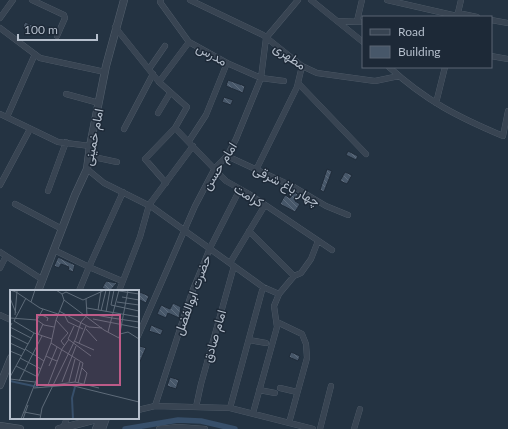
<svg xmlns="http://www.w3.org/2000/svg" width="508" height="429" viewBox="0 0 508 429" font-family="Lato,Vazirmatn,sans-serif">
<defs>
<pattern id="building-back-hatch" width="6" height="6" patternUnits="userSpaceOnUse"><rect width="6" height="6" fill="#475769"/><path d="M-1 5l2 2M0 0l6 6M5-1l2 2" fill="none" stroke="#5f6d7d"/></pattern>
</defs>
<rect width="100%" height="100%" fill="#243342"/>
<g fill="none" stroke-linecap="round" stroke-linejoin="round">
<!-- canal -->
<path stroke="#374f6a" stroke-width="5.5" d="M125 429 178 420 201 421 235 429"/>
</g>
<!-- building -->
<path fill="url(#building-back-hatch)" stroke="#1f2b39" d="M25 22 36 27 33 32 23 27Z
M228 80 245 86 243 93 226 86Z
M224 97 233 100 231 105 222 102Z
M348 151 358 156 356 160 346 155Z
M327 169 332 171 324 192 320 190Z
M345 172 352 175 347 184 340 181Z
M293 192 298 194 295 201 300 204 295 212 280 204 285 195 290 198Z
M58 257 75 265 73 272 68 270 69 267 61 264 59 268 54 266Z
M106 281 117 283 110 291 102 288Z
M140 292 149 296 146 303 138 299Z
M173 303 181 307 179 318 168 313 166 318 157 314 161 305 170 309Z
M151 325 163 330 161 335 149 331Z
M140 346 146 348 138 366V350Z
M291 352 300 356 298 361 289 357Z
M170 377 179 380 176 389 167 386Z"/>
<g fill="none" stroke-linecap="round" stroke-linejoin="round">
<!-- minor casing -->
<g stroke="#56626f" stroke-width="6">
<path id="minor" d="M32 0 64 15 65 18 57 36
M161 0 160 2 189 42 227 63 261 78 284 81
M190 0 263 35 302 66 317 73 375 81 399 76
M311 0 363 42
M387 0 457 16
M458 13 477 17
M457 17 461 0
M0 18 13 0
M491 20 508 23
M337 21 363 22
M357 21 362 0
M115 27 159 82 187 107 175 128 145 159 166 183
M0 28 40 58 105 72
M491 56 508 59
M389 67C426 101 458 117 503 136L508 111
M149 69 165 46
M159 82 189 42
M298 83 366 154
M66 94 99 103
M436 103 445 67
M158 113 170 93
M0 114 58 142 90 146
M7 117 35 54
M175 128 226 181 249 194 332 250
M124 129 153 74
M189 141 206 115 227 63
M89 156 117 162
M227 156 294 187 326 206 348 215
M257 168 297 87 302 66
M87 169 104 183 152 207 263 287 279 294 274 306 277 327 253 413
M0 185 30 129
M48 191 66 142
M15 204 62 229
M249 231 294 276
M54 250 89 267 79 291
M0 252 43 280
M230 263 265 205
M0 268 6 256
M122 281 89 267 123 192
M119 291 140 237 149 205 193 146
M279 294 294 276 301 273 311 259 318 241
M0 315 11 320
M277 322 302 334 306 344 307 358 289 423
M138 336 195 206 215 168 227 156 236 139 261 78 266 38 298 0
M249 340 266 343
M280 388 297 392
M259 390 275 393
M155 406 192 292 210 248 240 189
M196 407 201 384 234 266
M230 408 263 287
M138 410 155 406 230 408 313 429
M63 428 67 418
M159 429 178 427 205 429
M320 429 331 386
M354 429 360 409"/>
</g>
<!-- tertiary casing -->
<g stroke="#56626f" stroke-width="8">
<path id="tertiary" d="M38 291 75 195 87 169 90 146 106 66 124 0
M0 385 11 358
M0 426 20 429
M59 429 101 418
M96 429 101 418
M102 429 106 418"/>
</g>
<!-- minor -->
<use href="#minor" stroke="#384452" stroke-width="5.5"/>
<!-- tertiary -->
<use href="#tertiary" stroke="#384452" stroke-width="7"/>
</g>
<g text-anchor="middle" stroke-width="3" stroke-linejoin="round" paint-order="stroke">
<!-- street labels -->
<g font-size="13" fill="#b5bfcc" stroke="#1d2937">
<text transform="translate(212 54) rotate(29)" y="5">مدرس</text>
<text transform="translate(290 56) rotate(35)" y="5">مطهری</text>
<text transform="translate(93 137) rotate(-79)" y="5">امام خمینی</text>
<text transform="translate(219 166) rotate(-58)" y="5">امام حسن</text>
<text transform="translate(287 185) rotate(28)" y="5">چهار باغ شرقی</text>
<text transform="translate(249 195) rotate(32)" y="5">کرامت</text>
<text transform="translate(192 295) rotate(-70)" y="5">حضرت ابوالفضل</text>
<text transform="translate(214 336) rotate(-74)" y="5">امام صادق</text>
</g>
</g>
<!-- overview -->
<g transform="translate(10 290)">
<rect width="129" height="129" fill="#243342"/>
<path fill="none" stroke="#374f6a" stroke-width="2" d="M0 91 28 97M63 129 62 108 65 97"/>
<path fill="none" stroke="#5e6b79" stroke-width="1" d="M0 0 6 2 30 18 48 24M46 0 52 4 54 10M104 0 101 15 129 21M109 1 129 4M52 4 56 2 73 10 95 0M112 7 129 10M0 8 6 23M54 10 94 40 109 48 118 0M21 12 25 0M107 12 129 15M77 18 129 27M88 20 91 1M49 21 79 37 92 38M91 21 96 0M96 22 100 0M30 24 38 28 37 31M54 24 58 32 73 39M5 25 7 1M86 25 102 28M0 28 27 30 34 35 44 37M102 28 129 32M83 29 129 38M27 30 33 19M46 30 58 43 51 51 54 55M2 33 0 37 21 48M76 39 87 51M98 42 109 0M24 43 42 49M110 44 118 42 129 49M0 45 18 54M28 45 33 34M58 49 81 66M58 49 64 36M64 51 84 60M0 53 15 60M41 53 73 73 68 93M69 53 76 36M15 59 34 71M0 61 12 66M36 66 42 69 39 76M10 68 31 79M47 71 42 69 47 57M6 76 28 87M72 78 77 83 74 94M0 87 24 43 4 31 16 8M0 89 25 92M9 91 32 46M52 92 66 56M59 92 65 69M65 92 70 72M25 94 36 96 65 92 89 98M38 95 52 59 59 49M24 98 60 95 129 112M14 122 30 125M11 129 41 53 46 30 54 10M13 129 18 115M30 129 32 118 66 48 71 32 77 25 76 9"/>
<path fill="#bd5b88" fill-opacity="0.15" stroke="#bd5b88" stroke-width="2" d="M27 25H110V95H27Z"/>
<rect width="129" height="129" fill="none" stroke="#b5bfcc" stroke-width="2"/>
</g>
<!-- legend -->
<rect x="362" y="16" width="130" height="52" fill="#1d2937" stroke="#5a6573"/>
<rect x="370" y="29" width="20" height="6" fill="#384452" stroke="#5a6573"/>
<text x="398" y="36" font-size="12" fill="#b5bfcc">Road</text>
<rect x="370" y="46" width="20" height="12" fill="#475769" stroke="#5a6573"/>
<text x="398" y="56" font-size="12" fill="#b5bfcc">Building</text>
<!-- scale -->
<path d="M18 34v6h79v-6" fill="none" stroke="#b5bfcc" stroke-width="2"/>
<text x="24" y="34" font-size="12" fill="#b5bfcc" stroke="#1d2937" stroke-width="3" paint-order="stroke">100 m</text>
</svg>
